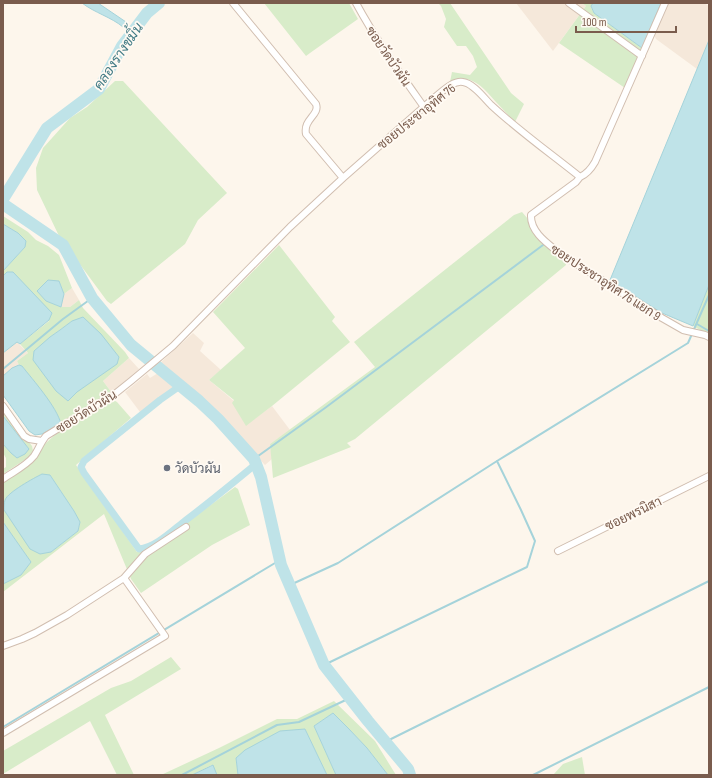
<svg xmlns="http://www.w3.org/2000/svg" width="712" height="778" viewBox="0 0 712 778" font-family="'Sofia Sans Condensed',Sarabun,sans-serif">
<rect width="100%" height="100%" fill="#fdf6ec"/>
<!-- residential -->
<path fill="#f5e8da" d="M516 3H582L586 6 553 51Z
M669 3H704L709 6V40L697 69 656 39 654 35Z
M72 288 79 300 70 307H61L64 294Z
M193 333 204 343 200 351 221 370 209 380 234 401 246 425 272 406 290 430 270 444 272 459 265 465 197 396 159 364Z
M17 342 28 353 17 361 19 365 12 368 3 376V353Z
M129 358 139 369 112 393 103 381Z
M158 373 178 389 143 416 125 392 147 374 150 378Z"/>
<!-- green -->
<path fill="#d8ecc9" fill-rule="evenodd" d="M264 3H349L358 19 310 53 306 56Z
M438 3H450L511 93 524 104 515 122C508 115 502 108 495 101 483 87 470 72 450 82L452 72 470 75 477 67 473 56 466 46H457L444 27 446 19 441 6Z
M582 3H593L591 7 594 13 642 48 625 88 559 43 586 6Z
M115 81H123L227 193 198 220 185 244 111 304 107 301 59 236 37 190 36 168 43 148 70 118 87 107Z
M522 212 528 219 530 226 536 236 541 242 565 261 566 265 355 439 347 443 351 447 273 478 270 444 375 367 354 342 514 215Z
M3 216 28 232 36 240 48 246 59 255 72 288 64 294 59 281 37 291 46 301 61 307H70L79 300 83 308 125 352 129 358 103 381 112 393 61 424 22 366 19 365 17 361 28 353 20 344 49 321 7 272 3 276V271L25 247 18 233 3 224ZM72 321 77 392 68 400 50 337 60 330Z
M279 245 335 317 332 321 350 342 272 406 246 426 232 403 234 400 209 380 245 348 213 312Z
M709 284V335L693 326Z
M112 399 117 402 131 418 76 465 137 552 141 546 148 548 178 529 235 487 238 489 250 525 212 545 141 593 131 579 104 514 3 592V584L21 574 31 562 3 522V481L56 434 93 410ZM50 475 74 511 80 523 78 531 51 552Z
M3 410 32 446 33 451 29 457 3 474V469L6 467V458L3 453V444L11 453 29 449 3 416Z
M171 657 181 669 105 715 134 775H117L90 721 3 774V751L111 688 131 681Z
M334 701 375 741 396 775H388L367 748 349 729 333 713 314 726 336 775H327L305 729 236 758 238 775H217L212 765 192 775H161L219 748 277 719H297Z
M582 757 585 775H553L563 764Z"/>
<!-- water -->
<path fill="#bfe3e8" stroke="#a5d3da" d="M82 3H98L126 22 123 27C111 17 95 13 82 3Z
M593 3H661L642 48 594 13 591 6Z
M709 40V285L693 326 662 313 610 280Z
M3 224 18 233 26 241 25 247 3 271Z
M7 272H13L52 313 49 320 20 344 17 342 3 353V276Z
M48 280 59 281 64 294 61 307 46 301 37 291Z
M83 317 101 334 119 357 117 364 77 392 68 401 56 391 33 360 34 351 50 337 60 330 72 321Z
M19 365 22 366C33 380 57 407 61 424L42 434 35 435 29 431 3 395V376L12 368Z
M3 416 29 449 25 454 17 458 11 453 3 444Z
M42 474 50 475 74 511 80 522 78 531 51 552 40 554 30 549 4 510C4 507 4 503 5 500 8 492 34 478 42 474Z
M3 522 31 562 21 575 3 584Z
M333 713 349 729 367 748 388 775H336L314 726Z
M305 729 327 775H238L236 758 245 750 280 731Z
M213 765 217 775H192Z"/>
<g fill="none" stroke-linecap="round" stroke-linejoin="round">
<!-- stream -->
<path stroke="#a5d3da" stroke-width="2" d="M697 324 709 331
M3 369 63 319 92 298
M254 459 325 408 543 245
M290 585 338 563 497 461 688 343 709 295
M324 665 527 567 535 541 521 510 497 461
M3 727 280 560
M385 742 709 581
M182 775 277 725 299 722 350 698
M533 775 709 687"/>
<!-- canal -->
<path stroke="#bfe3e8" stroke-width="7" d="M180 386 160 400 84 461 81 467 84 473 139 549C155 548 173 530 186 520 210 502 233 483 256 464"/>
<!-- river -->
<path stroke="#bfe3e8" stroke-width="12" d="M3 199 47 128 99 89 122 46 147 13 159 3
M3 204 63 245 92 298 131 345 199 401 218 419 254 459 256 464 261 477 281 565 324 665 368 721 408 769 410 775"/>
<!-- minor casing -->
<g stroke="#d1beb0" stroke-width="8">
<path id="minor" d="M233 3 316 104C320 115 303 119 306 134L343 178
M356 3C376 40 400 73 424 107
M569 3 642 56
M580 177 576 182 531 215C530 233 550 245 562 255L662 318 683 330 705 335 709 337
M3 406 24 436 29 439 42 441
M3 479C13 472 26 466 34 456 38 450 41 442 46 436L116 393 131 381 173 346 290 227 343 178 434 98C442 92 453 80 463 82 473 83 484 98 491 105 519 131 550 153 580 177 587 174 591 169 595 162L665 3
M558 551 709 476
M3 646 22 639 35 633 67 615 124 578 145 554 186 527
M3 733 165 636 124 578"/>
</g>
<!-- minor -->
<use href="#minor" stroke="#fff" stroke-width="6"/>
</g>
<!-- markers -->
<circle fill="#6b7280" stroke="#fffaf3" stroke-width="1.5" cx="167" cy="468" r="4"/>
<g text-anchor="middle" stroke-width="3.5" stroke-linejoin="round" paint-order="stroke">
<!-- street labels -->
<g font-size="13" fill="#7a5c4d" stroke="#fffaf3">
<text transform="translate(389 56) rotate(56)" y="5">ซอยวัดบัวผัน</text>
<text transform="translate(416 116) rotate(-39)" y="5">ซอยประชาอุทิศ 76</text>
<text transform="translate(606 282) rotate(33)" y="5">ซอยประชาอุทิศ 76 แยก 9</text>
<text transform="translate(86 411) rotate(-32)" y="5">ซอยวัดบัวผัน</text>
<text transform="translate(633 513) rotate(-26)" y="5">ซอยพรนิสา</text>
</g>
<!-- worship labels -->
<g font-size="13" fill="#5b616d" stroke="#fffaf3" text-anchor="start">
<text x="175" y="473">วัดบัวผัน</text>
</g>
<!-- water labels -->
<g font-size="14" font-style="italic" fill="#437c86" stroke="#fffaf3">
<text transform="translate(118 56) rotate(-56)" y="5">คลองรางขมิ้น</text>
</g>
</g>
<!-- border -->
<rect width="712" height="778" fill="none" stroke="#7a5c4d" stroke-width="8"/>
<!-- scale -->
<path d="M576 26v6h100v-6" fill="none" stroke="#7a5c4d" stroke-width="2"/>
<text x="582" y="26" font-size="12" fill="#7a5c4d" stroke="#fffaf3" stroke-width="3" paint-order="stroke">100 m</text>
</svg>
